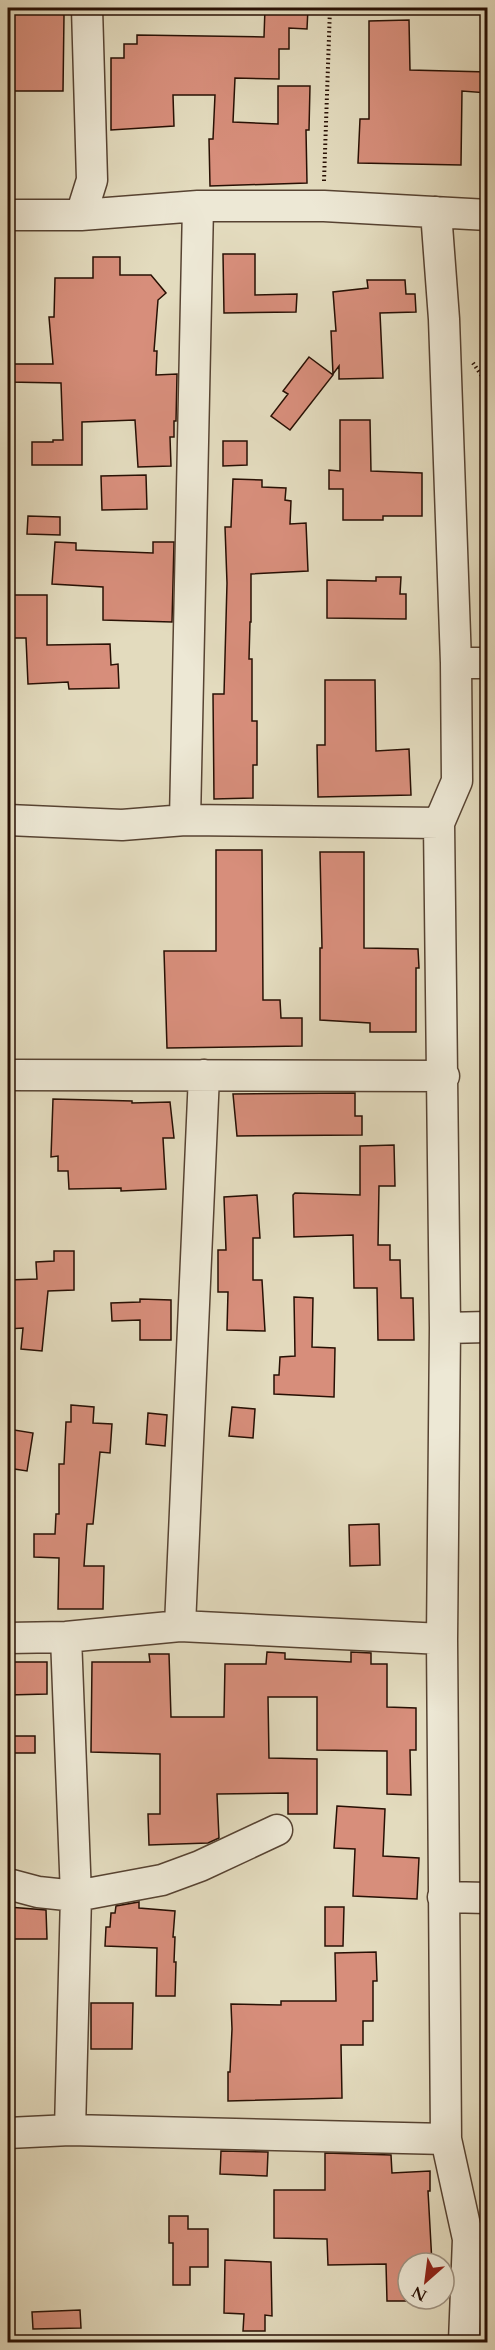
<svg xmlns="http://www.w3.org/2000/svg" width="495" height="2350" viewBox="0 0 495 2350" font-family="Cardo,serif">
<rect width="100%" height="100%" fill="#e3dbbe"/>
<filter id="stains"><feTurbulence type="fractalNoise" baseFrequency=".00333" numOctaves="4"/><feColorMatrix values="0 0 0 0 .2 0 0 0 0 .09 0 0 0 0 .02 0 0 0 .5 -.17"/></filter>
<radialGradient id="worn" r=".72"><stop offset=".6" stop-color="#630" stop-opacity="0"/><stop offset="1" stop-color="#630" stop-opacity=".3"/></radialGradient>
<!-- building -->
<path fill="#d78e7b" stroke="#281004" stroke-width="1.5" d="M8 8H51L64 15 63 91H8Z
M265 8H308L307 29 289 28V49H279V79L235 78 233 122 278 124V86H310L309 130H306L307 183 210 186 209 139H213L215 95H173L174 126 111 130V58H124V44H137V35L264 37Z
M409 20 410 70 488 72V93L462 91 461 165 358 163 360 119H369V21Z
M223 254H255V295L297 294 296 312 224 313Z
M93 257H120V275H151L166 293 158 300 154 351H157L156 375 177 374 176 421H174V437H170L171 466 138 467 135 420 82 422V465H32V442H53V440H63L61 383 8 382V364H53L49 317H54L55 278H93Z
M367 280H405L406 294H415L416 312 380 313 383 378 339 379V366L333 374 331 331H336L333 292 368 288Z
M309 357 333 375 290 430 271 416 288 394 283 391Z
M340 420H370L371 471 422 473V516H383V520H343V489H329V470L340 471Z
M223 441H247V465L223 466Z
M146 475 147 509 102 510 101 476Z
M233 479 262 480V487L286 488 285 500 291 501 290 524 306 523 308 571 251 574V622H250L249 659H252V721H257V765H253V798L214 799 213 694H224L227 583 225 527H231Z
M28 516 60 517V535L27 534Z
M55 542 76 543V550L153 553V542H174L172 622 103 620V587L52 584Z
M376 577H401L400 594H406V619L327 618V580L376 581Z
M8 595H47V645L110 644 111 665 118 664 119 688 69 689 68 682 28 684 26 638H8Z
M325 680H375L376 751 409 749 411 795 318 797 317 745H325Z
M216 850H262L263 1000H280L281 1018H302V1046L167 1048 164 951H216Z
M320 852H364V948L418 949 419 968H416V1032H370V1023L320 1020V948H322Z
M355 1093V1116H362V1135L237 1136 233 1094Z
M53 1099 132 1101V1103L170 1102 174 1138H163L166 1189 121 1191V1188L69 1189 68 1171H58V1156L51 1157Z
M394 1145 395 1186H379L378 1245H390V1260H400L401 1298H413L414 1340H378L377 1288H354L353 1235 294 1237 293 1195 295 1193 360 1195V1146Z
M257 1195 260 1238H253V1280H262L265 1331 227 1330 228 1292H218V1250H226L224 1197Z
M54 1251H74V1290L48 1291 42 1351 21 1349 23 1328 8 1329V1280L37 1279 36 1262 54 1261Z
M294 1297 313 1298 312 1347 335 1348 334 1397 274 1394V1375H279L280 1357 295 1356Z
M140 1299 171 1300V1340H140V1320L112 1321 111 1303 140 1302Z
M71 1405 94 1407 93 1423 112 1424 110 1453 100 1452 93 1524H87L84 1566H104L103 1609H58L59 1558 34 1557V1534H55L56 1514H59V1464H64L66 1422H71Z
M232 1407 255 1409 253 1438 229 1436Z
M148 1413 167 1415 165 1446 146 1444Z
M8 1429 33 1433 27 1471 8 1468Z
M379 1524 380 1565 350 1566 349 1525Z
M267 1652 285 1653V1659L351 1662V1652L371 1653V1664H387V1707L416 1708V1750H410L411 1795 387 1794V1751L317 1750V1697H268L269 1758 317 1759V1814H288V1793L217 1794 219 1838 208 1843 149 1845 148 1814H160V1754L91 1752 92 1662H150L149 1654H169L171 1717H224L225 1664H266Z
M8 1662H47V1694L8 1695Z
M8 1736H35V1753H8Z
M337 1806 385 1809 383 1856 419 1858 417 1899 353 1896 355 1849 334 1848Z
M139 1902V1908L175 1911 173 1937H175L174 1962H176L175 1996H156L157 1948 105 1946 106 1927H110L111 1913H115L116 1906Z
M8 1907 46 1910 47 1939H8Z
M325 1907H344L343 1946H325Z
M376 1952 377 1981H373V2021H363V2045H341L342 2098 228 2101V2072H230L232 2029 231 2004 281 2005V2001H336L335 1953Z
M91 2003H133L132 2049H91Z
M221 2151 268 2152 267 2176 220 2174Z
M325 2153 391 2155 392 2173 430 2171V2191H428L432 2263H408V2301H387L386 2264 328 2265 327 2239 274 2238V2190H325Z
M169 2216H188V2229H208V2267H190V2285H173V2243H169Z
M225 2260 271 2262 272 2316 265 2315V2331H243L244 2314 224 2313Z
M80 2310 81 2328 33 2329 32 2312Z"/>
<g fill="none" stroke-linecap="round" stroke-linejoin="round">
<!-- minor casing -->
<g stroke="#574332" stroke-width="33">
<path id="minor" d="M436 212 444 319 456 663 457 781 439 823 445 1328 442 1639 446 2139 468 2239 464 2342
M8 215H81L198 206H324L488 215
M81 215 92 180 87 8
M456 663H488
M8 820 122 825 185 820 439 823
M185 820 198 206
M8 1075 444 1076
M445 1328 488 1327
M180 1626 204 1075
M66 1637 76 1896 70 2130
M8 1638 66 1637 180 1626 442 1639
M8 1884 38 1892 76 1896 162 1880 200 1866 277 1830
M443 1897 488 1898
M8 2133 70 2130 446 2139"/>
</g>
<!-- path -->
<path stroke="#281004" stroke-width="4" stroke-dasharray="1.5 3" stroke-linecap="butt" d="M324 181 330 8
M473 363 488 385"/>
<!-- minor -->
<use href="#minor" stroke="#ede8d5" stroke-width="30"/>
</g>
<!-- margin -->
<rect width="495" height="2350" fill="none" stroke="#e3dbbe" stroke-width="30"/>
<rect x="9" y="9" width="477" height="2332" fill="none" stroke="#281004" stroke-width="3"/>
<rect x="15" y="15" width="465" height="2320" fill="none" stroke="#281004" stroke-width="1.5"/>
<!-- north arrow -->
<g transform="translate(426 2281) rotate(208)"><circle r="28" fill="#ede8d5" stroke="#9e9281" stroke-width="1.5"/>
<path d="M0-4.5L10 22L0 15L-10 22Z" fill="#8f2418"/>
<text y="-9" font-size="16" font-weight="bold" text-anchor="middle" fill="#281004">N</text>
</g>
<rect width="100%" height="100%" filter="url(#stains)"/>
<rect width="100%" height="100%" fill="url(#worn)"/>
</svg>
